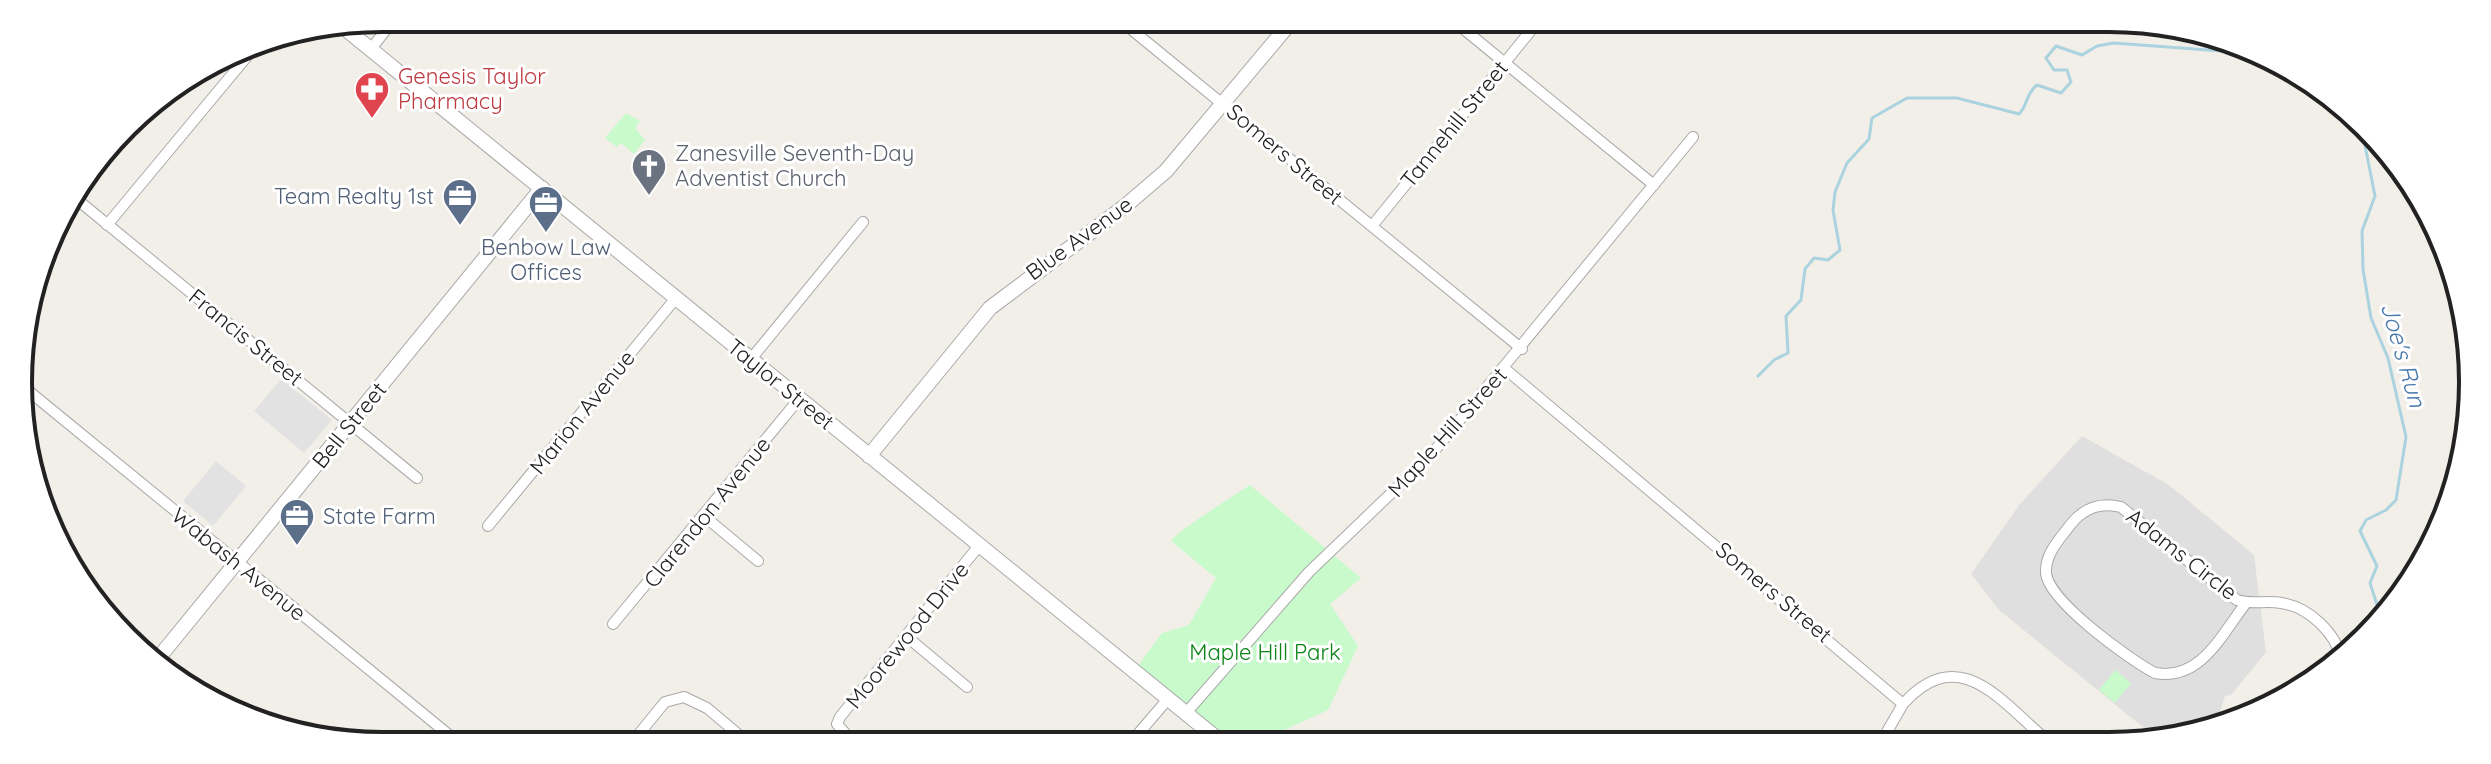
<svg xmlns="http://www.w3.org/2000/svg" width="2491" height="764" viewBox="0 0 2491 764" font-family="Quicksand,sans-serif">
<rect width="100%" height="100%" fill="#f2efe9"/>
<!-- residential -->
<path fill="#e0dfdf" d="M2082 436 2169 485 2254 555 2266 652 2232 694 2225 696 2216 725 2165 740 2144 728 1999 610 1971 574 2020 504Z"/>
<!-- park -->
<path fill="#c8facc" d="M626 113 640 121 635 128 645 140 634 154 621 143 617 147 605 138Z
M1250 485 1361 578 1330 604 1358 646 1328 710 1260 741H1230L1138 666 1162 633 1189 625 1216 578 1171 541C1177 531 1235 495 1250 485Z
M2115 670 2131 683 2115 703 2099 690Z"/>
<!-- parking -->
<path fill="#e2e2e2" d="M281 379 332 420 304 453 254 411Z
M216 461 246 486 213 526 183 501Z"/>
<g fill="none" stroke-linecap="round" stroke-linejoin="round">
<!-- stream -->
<path stroke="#aad3df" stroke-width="3" d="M2362 130 2375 196 2362 231 2363 269 2371 318 2388 358 2406 437 2396 500 2386 510 2366 520 2360 531 2377 566 2370 583 2381 617
M1758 376 1774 360 1788 353 1786 316 1801 300 1805 269 1814 258 1828 260 1840 250 1833 210 1835 192 1847 163 1869 139 1872 118 1907 98H1957L2019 114C2028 105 2026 93 2037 85L2061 93 2071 82 2067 70H2054L2046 58 2056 46 2082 55 2097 46 2114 43 2248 53"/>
<!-- minor casing -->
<g stroke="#a9a9a9" stroke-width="12">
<path id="minor" d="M1121 21 1522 349
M1455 22 1654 185
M371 49 395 18
M74 197 417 478
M107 225 259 42
M1372 226 1537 23
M751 359 863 222
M1504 368 1903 704C1960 640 2003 704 2050 743
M25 388 454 739
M704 516 758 561
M488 526 676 298
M2246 603C2221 635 2201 681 2155 673 2130 660 2048 601 2046 573 2045 553 2060 539 2071 524 2084 508 2101 502 2121 507L2237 600C2252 605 2266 600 2281 603 2309 607 2336 633 2342 660
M613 624 799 399
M906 636 967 687
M1186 713 1309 572 1430 456 1693 137
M634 740 665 702 684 697 707 708 745 740
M851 740 837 724 840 717 978 547
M1132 741 1168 699
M1881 742 1903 704"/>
</g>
<!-- tertiary casing -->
<g stroke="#a9a9a9" stroke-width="16">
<path id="tertiary" d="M342 26 1220 741
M869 456 990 308 1124 207 1166 171 1291 22
M156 661 542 188"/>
</g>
<!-- minor -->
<use href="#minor" stroke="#fff" stroke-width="10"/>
<!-- tertiary -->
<use href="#tertiary" stroke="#fff" stroke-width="14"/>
</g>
<!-- icons -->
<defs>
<g id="pharmacy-pin" transform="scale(1.8)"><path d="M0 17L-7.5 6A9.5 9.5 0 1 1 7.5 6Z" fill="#e0444e" stroke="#fff"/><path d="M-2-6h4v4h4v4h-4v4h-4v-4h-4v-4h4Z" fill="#fff"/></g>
<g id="church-pin" transform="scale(1.8)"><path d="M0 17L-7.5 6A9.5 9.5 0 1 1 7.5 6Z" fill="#6b7280" stroke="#fff"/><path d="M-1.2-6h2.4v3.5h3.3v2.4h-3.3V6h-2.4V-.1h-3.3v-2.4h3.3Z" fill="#fff"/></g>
<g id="office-pin" transform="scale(1.8)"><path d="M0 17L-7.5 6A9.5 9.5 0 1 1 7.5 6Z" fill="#5c6f8a" stroke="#fff"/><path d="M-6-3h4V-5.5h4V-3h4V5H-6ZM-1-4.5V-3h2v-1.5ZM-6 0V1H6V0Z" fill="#fff"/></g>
</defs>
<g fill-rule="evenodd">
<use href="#pharmacy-pin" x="372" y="89"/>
<use href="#church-pin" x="649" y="166"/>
<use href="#office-pin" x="460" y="196"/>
<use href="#office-pin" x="546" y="203"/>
<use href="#office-pin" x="297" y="516"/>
</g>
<g text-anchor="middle" stroke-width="6" stroke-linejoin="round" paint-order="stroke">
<!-- health labels -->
<g font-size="22" fill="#be3a42" stroke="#fff" text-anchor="start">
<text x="398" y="84">Genesis Taylor<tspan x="398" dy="25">Pharmacy</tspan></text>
</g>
<!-- street labels -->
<g font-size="22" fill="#222" stroke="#fff">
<text transform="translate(1454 124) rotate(-51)" y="8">Tannehill Street</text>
<text transform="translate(1285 154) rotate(40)" y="8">Somers Street</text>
<text transform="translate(1079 238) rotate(-36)" y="8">Blue Avenue</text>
<text transform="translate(246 337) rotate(39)" y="8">Francis Street</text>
<text transform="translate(781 384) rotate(39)" y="8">Taylor Street</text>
<text transform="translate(582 412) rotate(-51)" y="8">Marion Avenue</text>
<text transform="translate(349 425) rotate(-51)" y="8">Bell Street</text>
<text transform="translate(1447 432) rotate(-48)" y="8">Maple Hill Street</text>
<text transform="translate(707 512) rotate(-51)" y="8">Clarendon Avenue</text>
<text transform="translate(2182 554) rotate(38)" y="8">Adams Circle</text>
<text transform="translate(239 564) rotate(39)" y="8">Wabash Avenue</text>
<text transform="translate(1774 592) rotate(40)" y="8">Somers Street</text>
<text transform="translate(907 635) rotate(-51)" y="8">Moorewood Drive</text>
</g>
<!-- worship labels -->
<g font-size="22" fill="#5b616d" stroke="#fff" text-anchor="start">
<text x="675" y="161">Zanesville Seventh-Day<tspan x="675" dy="25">Adventist Church</tspan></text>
</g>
<!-- service labels -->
<g font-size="22" fill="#4e5e75" stroke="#fff" text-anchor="end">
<text x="434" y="204">Team Realty 1st</text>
<text x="546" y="255" text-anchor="middle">Benbow Law<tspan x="546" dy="25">Offices</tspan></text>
<text x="323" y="524" text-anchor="start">State Farm</text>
</g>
<!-- park labels -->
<g font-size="22" fill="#0c8416" stroke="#fff">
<text x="1265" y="660">Maple Hill Park</text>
</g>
<!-- water labels -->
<g font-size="24" font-style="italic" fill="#4a7aab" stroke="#fff">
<text transform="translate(2403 355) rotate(74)" y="8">Joe's Run</text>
</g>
</g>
<!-- crop -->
<path d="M0 0H2491V764H0ZM382 32H2109A350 350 0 0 1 2459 382V382A350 350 0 0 1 2109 732H382A350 350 0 0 1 32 382V382A350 350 0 0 1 382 32Z" fill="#fff" fill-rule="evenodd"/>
<path fill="none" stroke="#222" stroke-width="4" d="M382 32H2109A350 350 0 0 1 2459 382V382A350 350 0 0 1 2109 732H382A350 350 0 0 1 32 382V382A350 350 0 0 1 382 32Z"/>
</svg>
